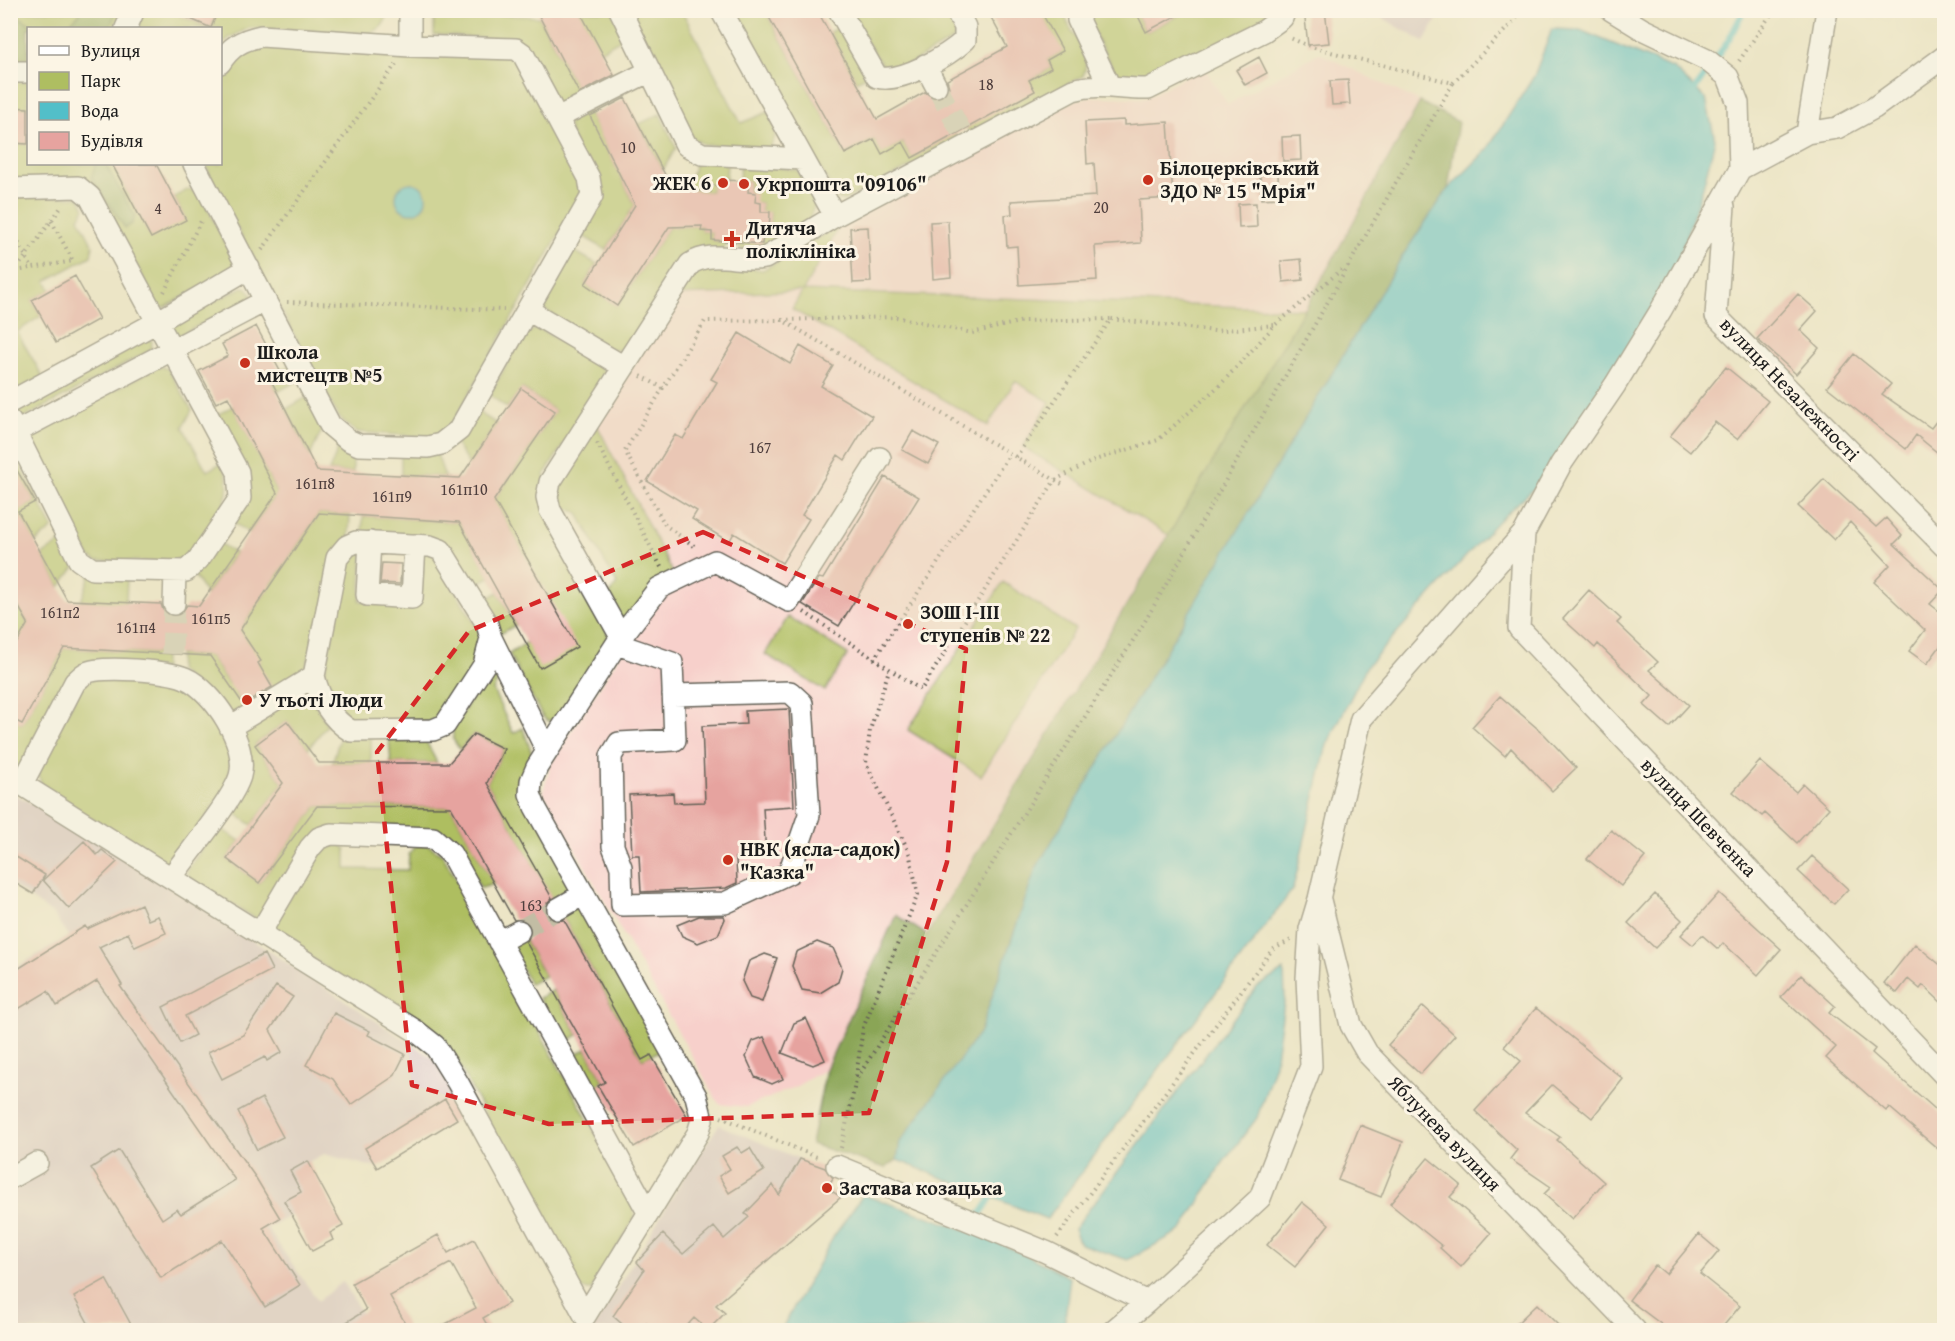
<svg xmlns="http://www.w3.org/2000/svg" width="1955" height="1341" viewBox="0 0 1955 1341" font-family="'Gentium Book Plus',serif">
<rect width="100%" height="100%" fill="#fcf5e5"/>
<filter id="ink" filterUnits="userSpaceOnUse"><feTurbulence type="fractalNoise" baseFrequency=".0167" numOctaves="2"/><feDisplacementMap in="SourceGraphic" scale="12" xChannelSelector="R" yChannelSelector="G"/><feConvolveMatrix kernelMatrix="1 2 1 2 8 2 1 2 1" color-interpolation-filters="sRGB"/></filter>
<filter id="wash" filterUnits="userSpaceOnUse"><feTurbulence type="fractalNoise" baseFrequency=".008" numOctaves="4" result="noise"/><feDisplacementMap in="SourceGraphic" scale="24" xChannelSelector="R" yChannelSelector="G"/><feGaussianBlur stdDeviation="1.35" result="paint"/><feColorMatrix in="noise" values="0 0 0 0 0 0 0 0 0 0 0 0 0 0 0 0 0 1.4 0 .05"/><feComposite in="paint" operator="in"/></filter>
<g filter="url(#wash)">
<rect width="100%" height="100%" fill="#ece5c6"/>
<!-- built -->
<path fill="#f7d0cb" d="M1319 53 1420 102 1305 309 927 935 896 916 826 1069 795 1087 747 1107 719 1104 543 792 551 764 628 642 597 425 677 295 803 291 840 225 1001 135 1074 101 1089 97 1145 98 1199 69 1207 72 1228 104Z"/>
<!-- industrial -->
<path fill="#d2bec2" d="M1369 10H1442V11L1424 42Z
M11 792 107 845 439 1062 466 1114 377 1168 324 1154 290 1171 301 1192 292 1215 267 1228 318 1301 343 1281 371 1330H11L10 971 68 936 54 915 11 884Z
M719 1125 800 1159 788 1180 789 1237 792 1240 717 1305 725 1313 708 1330H581L594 1327 684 1177Z"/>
<!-- green -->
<path fill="#aebe61" stroke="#656d3e" stroke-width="1.5" d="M10 11H123L114 28H28V62H11Z
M143 11H182L180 16 211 28 218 11H387C387 23 381 29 370 33L249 28 229 38 221 47 220 28H139Z
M434 11 539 17 582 98 560 111 507 39 434 35Z
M579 11H613L625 37 600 51Z
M627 11H682L741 123 768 112C774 126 780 135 769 148L705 145 692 138Z
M730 11H765L845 154 874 139 882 153 903 142 912 158 955 134 960 142 844 200 838 199Z
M847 11H947L956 27 954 39 895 72 887 73Z
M1040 11H1064C1066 33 1095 50 1083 76L971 136 967 128 1029 80 1051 68 1047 60 1062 51Z
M1094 11H1135L1146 32 1187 11H1275L1269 18 1142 82 1122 81 1117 76 1089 24Z
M840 27 868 75 856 81 829 32Z
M250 46 501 53 516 60 578 175 581 196 453 422 438 435 427 437 356 432 338 416 213 183 206 164H220L221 79 233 57Z
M11 82H28V108L11 107Z
M588 111 635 205 606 250 581 235 594 209 567 122Z
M660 114 676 148 663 170 639 124Z
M10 143 28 144V164H112L151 237 185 219 174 197 189 189 201 195 237 267 164 308 158 306 99 196 11 182Z
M696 160 727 162 726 180H720L719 186 712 185 711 192 687 190Z
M740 163 797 170 815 204 809 220 755 253 739 248 737 242 762 244 763 233H769L770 213 761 212V203L755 202 748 192 749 181H739Z
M11 197H79L85 208 79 218 93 245 91 256 46 281 51 290 32 300 41 316 17 332 43 377 11 392Z
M840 225 803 291 1305 309 1170 536 1023 447 1050 402 1015 381 988 426 792 309 802 291 677 295 693 271 713 264 763 270Z
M702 226V231L712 232V240L727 242C724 254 708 251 698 252L625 351 610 349 543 309 542 302 572 250 597 264 585 284 617 306 669 227Z
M243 287 247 288 252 295 249 300 180 335H175L171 327 173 322Z
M535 329 543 331 599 364 607 377 544 475 608 635 606 643 556 719C548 723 545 720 541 714L509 654 526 643 544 589 494 500 555 411 522 388 507 408 490 395 522 336Z
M144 338 152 341 151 350 24 418 17 415 18 407Z
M291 365 298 381 277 392 269 376Z
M163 367 168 369 192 410 183 427 207 471 221 463C242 496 209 527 191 555L184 562 96 561 89 556 32 445V438L35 432 156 368Z
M307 397 323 428 310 456 286 409Z
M233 406 277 493 249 533 232 522 246 498 215 416Z
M478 412 497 424 469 465 455 443Z
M597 425 673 573 623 622 608 597 617 584 577 512 560 506 557 500 558 486Z
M340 444 353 449V473L329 471Z
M10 447 53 528 35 543 18 511 35 502 20 476 11 470Z
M401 453 437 454 445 477 401 475Z
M319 513 350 515 349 536 304 673 274 690 266 677 236 694 244 707 230 715 178 670 179 655 210 656 228 683 260 662 240 630Z
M363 516 459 522 490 577 472 586 458 558 362 538Z
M63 541 75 567 60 587 42 555Z
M217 542 235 553 206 595 194 575Z
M363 550 360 601 417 604 420 553H433L481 634 480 657 446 713 430 722 355 724C339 717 327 692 324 676L347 565 352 555Z
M90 575 127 577 126 603 81 601Z
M1003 582 1075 629 981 776 908 730Z
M10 592 28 623 11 655H10Z
M498 592 516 625 500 634 483 601Z
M788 617 848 654 825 691 765 654Z
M64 648 164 654V668L88 664 22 768H11V718L22 724Z
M496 667 500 677 493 690 513 733 523 728 533 757 531 762 573 890 553 901 487 783 504 749 474 734 460 750 453 739V728L488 671Z
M95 677C153 680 189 674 221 730 230 746 234 764 227 783 219 804 189 837 175 857L168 862H161L42 788 38 769 80 688Z
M306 688 327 725 308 749 287 721 255 745 283 783 252 825 230 810 239 730Z
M340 738H371V763H332Z
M389 739H425L437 763H391Z
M317 806 451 807 494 884 481 888 453 843 328 828 258 920 188 877 187 871 217 826 240 841 227 859 259 883Z
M340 844 346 849V869L408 870 409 854 417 845H428L442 854 632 1200 635 1218 591 1290 578 1289 455 1058 275 932 274 923C288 900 312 847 340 844Z
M581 902 661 1050 642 1060 561 914Z
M522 935 545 976 530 984 509 944Z
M553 990 578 1035 563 1044 539 998Z
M586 1049 604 1081 589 1090 571 1057Z"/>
<!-- forest -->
<path fill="#8aa557" stroke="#53603a" stroke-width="1.5" d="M83 10H117V11L109 28H68V25Z
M10 11 35 27 28 28V58L11 57Z
M1420 102 1458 122 1448 189 1403 255 1036 868 980 1032 900 1142 897 1160 885 1168 811 1144 826 1069 896 915 927 935 1305 309Z
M96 164H105L135 216 132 224 125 228 91 178Z"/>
<!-- water -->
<path fill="#52bfc9" stroke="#376e72" stroke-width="1.5" d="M1552 29 1580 30 1674 69 1706 99 1715 140 1703 187 1661 310 1561 464 1497 522 1367 666 1327 745 1293 889 1047 1219 897 1160 900 1142 980 1032 1036 868 1403 255 1448 189 1487 150 1534 76Z
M396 198a15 15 0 1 1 30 0a15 15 0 1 1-30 0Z
M1284 970 1285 997 1275 1064 1257 1118 1222 1164 1182 1230 1128 1260 1080 1244 1074 1229 1257 987Z
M863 1195C934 1218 1005 1241 1070 1278L1064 1327 1059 1330H781L834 1236Z"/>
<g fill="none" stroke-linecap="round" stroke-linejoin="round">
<!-- stream -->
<path stroke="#52bfc9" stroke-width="6" d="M1692 94 1729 39 1744 10
M978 1218 995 1192"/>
</g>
<g id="blocks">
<!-- building -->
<path fill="#e6a39f" d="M170 10H218L211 28Z
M536 10H579L614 75 579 93Z
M765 10H817L877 119 925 92 935 99 942 97 949 87 947 80 1007 47 987 10H1040L1063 51 1047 60 1051 68 1029 80 1035 91 912 158 903 142 882 154 874 139 845 154Z
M1135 10H1187L1146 32Z
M1304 10H1325L1329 43 1308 45Z
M1259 57 1267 73 1245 85 1236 70Z
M1348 80 1350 104 1332 105 1330 81Z
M625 98 672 188 711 192 712 185 719 186 720 180 749 181 748 192 756 193 755 202 761 203V212H770L769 234 763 233 762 244 712 240V232L701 231 702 226 669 227 617 306 585 284 635 205 590 116Z
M10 107 28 108V144L10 143Z
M1124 120V125L1168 122 1173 198 1139 200 1141 243 1095 246 1097 280 1019 285 1017 246 1007 247 1005 215 1012 214 1011 201 1096 196 1094 163 1087 164 1085 122Z
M1300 136 1301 160 1283 161 1282 137Z
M112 164H156L186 220 151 238Z
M1278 174 1279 198 1261 199 1260 175Z
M1256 203 1257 227 1239 228 1238 204Z
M948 221 951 277 933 279 930 222Z
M868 227 871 282 853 283 850 228Z
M1301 259 1303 280 1283 282 1281 261Z
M75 276 99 319 56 343 32 300Z
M1798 294 1817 311 1800 330 1819 348 1796 374 1757 339Z
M256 326 280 371 269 376 317 471 460 478 521 388 555 411 494 500 577 647 540 668 459 522 319 513 240 630 261 661 258 663 272 687 243 704 210 656 64 648 22 724 10 718V655L28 623 10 592V458L35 502 18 511 67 600 161 604 163 610 173 617 180 615 187 605 199 606 277 493 228 397 216 403 199 371 228 356 222 344Z
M739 333 790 364 800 346 833 366 821 386 872 416 845 460 838 455 802 515 809 519 782 563 734 533 729 542 692 519 697 511 647 481 675 435 683 439 717 382 711 379Z
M1854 354 1891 384 1882 394 1931 428 1944 411V458L1916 435 1906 449 1827 387Z
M1726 367 1768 401 1737 439 1715 422 1690 452 1670 436Z
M913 431 939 445 928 464 902 450Z
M885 477 919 497 839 626 802 604 819 578 823 579Z
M1824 479 1876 527 1886 518 1902 536 1894 544 1943 590 1930 604 1944 615V641L1927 664 1909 651 1925 630 1874 582 1890 565 1850 522 1834 540 1798 506Z
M382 563 401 564 400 584 380 583Z
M1589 590 1621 619 1617 623 1658 662 1649 670 1689 705 1669 727 1644 705 1652 696 1598 644 1595 648 1563 619Z
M1500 696 1545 735 1576 768 1552 791 1511 748 1505 756 1472 727Z
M789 709 794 806 763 808 766 856 736 858 737 883 726 888 641 892 639 855H632L629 795 673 793 674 803 705 802 702 726 746 724 745 711Z
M287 721 319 763H449L474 734 504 749 487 783 552 898 547 903V915L552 920H564L642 1060 651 1055 687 1116 634 1147 598 1086 605 1082 526 942 532 932 530 924 525 920H514L451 807 317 806 259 883 227 859 283 783 255 745Z
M1760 761 1796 792 1803 784 1829 808 1797 843 1765 813 1762 816 1733 792Z
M1611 830 1645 857 1621 886 1587 859Z
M84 841 97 855 102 850 117 862 69 909 43 880Z
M10 853 45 875 33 894 10 880Z
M1812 856 1848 889 1834 904 1798 871Z
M1719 893 1781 949 1758 975 1723 943 1718 949 1702 935 1693 945 1681 935Z
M1655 894 1682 920 1655 948 1628 923Z
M141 904 148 920 158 916 166 933 135 947 128 933 99 947 122 985 120 986 256 1178 280 1218 263 1228 300 1285 265 1307 222 1240 161 1278 91 1168 119 1150 162 1219 177 1209 181 1214 235 1180 97 981 57 1006 48 991 10 1014V974L85 926 87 929Z
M699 916H724L725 919 718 935 698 943 682 936 677 925Z
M817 942 833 948 842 968 838 982 820 993 802 990 792 966 796 952Z
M1915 944 1944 968V1005L1923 985 1920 989 1908 979 1897 993 1884 983Z
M264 954 272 970 185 1016 195 1035 180 1043 163 1007Z
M765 954 777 958 762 1002 750 998 742 981 749 961Z
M1801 975 1835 1006 1829 1013 1875 1049 1872 1053 1944 1117V1154L1889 1107 1886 1111 1826 1058 1836 1047 1781 997Z
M276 986 293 997 270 1030 282 1052 267 1061 265 1057 222 1079 208 1052 243 1035Z
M1423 1006 1455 1035 1420 1074 1388 1045Z
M1536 1008 1623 1079 1592 1118 1552 1085 1525 1113 1560 1137 1557 1140 1604 1182 1572 1219 1544 1194 1551 1187 1510 1159 1517 1150 1475 1111 1521 1061 1504 1047Z
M334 1013 370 1031 368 1035 405 1054 394 1076 351 1105 333 1079 306 1065Z
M806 1018 825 1060 813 1065 782 1053 794 1023Z
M764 1037 783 1079 772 1084 755 1077 746 1057 753 1041Z
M262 1098 283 1137 257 1150 238 1111Z
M445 1099 457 1119 377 1168 365 1148Z
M1360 1125 1403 1142 1381 1197 1338 1180Z
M737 1147 742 1153 750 1148 764 1171 729 1193 719 1176 730 1169 722 1156Z
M1428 1158 1461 1185 1450 1197 1491 1233 1461 1267 1440 1248 1442 1246 1390 1204Z
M800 1159 825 1168 833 1178 827 1188 841 1197 716 1305 725 1313 708 1330 694 1318 683 1330H655L646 1323 639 1330H629L613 1316 644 1270 637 1262 663 1234 683 1254 714 1227 724 1239 749 1217 745 1214 773 1185 779 1195Z
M308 1161 343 1226 330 1233 333 1240 312 1251 284 1201 301 1192 290 1171Z
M1302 1202 1329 1224 1295 1267 1267 1245Z
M1699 1234 1719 1251 1700 1274 1740 1306 1720 1330H1669L1629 1300 1655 1265 1666 1274Z
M438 1235 448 1253 474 1239 509 1303 483 1318 490 1330H434L476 1308 451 1263 390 1296 409 1330H334L366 1310 352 1283Z
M106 1279 134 1330H92L74 1297Z
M1537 1304 1563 1330H1510Z"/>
</g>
</g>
<g filter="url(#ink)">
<use href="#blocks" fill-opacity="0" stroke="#656258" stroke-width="1.5"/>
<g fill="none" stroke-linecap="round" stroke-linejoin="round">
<!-- minor-tunnel -->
<path stroke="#c2bda4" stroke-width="21" stroke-dasharray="21 10" stroke-linecap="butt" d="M936 86 961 131
M172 654 174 604
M519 931 558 909"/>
<!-- minor casing -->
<g stroke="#656258" stroke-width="24">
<path id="minor" d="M620 10 686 145 702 154 803 159
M721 10 835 216
M839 10 877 77C900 84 948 56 965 40V27L956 10
M1082 10 1078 20 1109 85
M126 28 134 10
M410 46V10
M925 65 936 86
M10 72H28
M557 118 650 71
M1807 133 1827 10
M194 164 330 425 348 440 359 445 428 447 441 444 459 430 592 196 589 178 523 54 516 49 410 46 261 36C242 40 231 46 220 63
M1740 169 1807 133 1837 128 1874 108 1944 57
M10 189 78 187 90 197 238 472 240 498 198 560 186 571 92 569 79 560 10 421
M1724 206 1716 316 1944 546
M528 310 624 367
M10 402 157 322 249 268
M10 435 265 301
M1524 533 1519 628 1944 1075
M356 542 430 546 441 550 487 624 491 638 484 665 445 725 433 730 351 731C332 720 319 698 314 676L337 558 347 546Z
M370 542 367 595 412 598 415 545
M174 604 175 573
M621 637 550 510 547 497 550 482 690 264C713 249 739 263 765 258L835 216 1073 90C1100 82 1121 90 1148 89L1264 31 1282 18 1285 10
M491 638 547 751
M617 644 672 663 675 740 619 743 611 756 613 846 621 867 622 905 725 903 789 873 809 815 802 703 790 692 673 695
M230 727 314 676
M10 777 416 1031 435 1046 458 1083 585 1316 698 1133 702 1120 696 1096 535 807 530 794 531 781 537 767 621 637 659 588 715 561 789 601 880 458
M22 784 75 682C78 680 82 675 86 673 100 665 169 671 185 678 213 690 249 745 240 776 233 800 187 855 171 878
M1320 900 1351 1025 1367 1053 1635 1330
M558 909 584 894
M260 933 310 848 319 838 331 834 433 838 451 854 648 1212
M499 942 519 931
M837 1166 1046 1252 1147 1302 1260 1198 1311 1066 1307 978 1310 929 1319 899 1361 719 1524 533 1561 464 1615 385 1661 310 1740 169 1738 103 1728 77 1707 60 1642 29 1611 10
M10 1178 37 1163
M1114 1330 1147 1302"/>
</g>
<!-- path -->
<path stroke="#656258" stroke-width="4" stroke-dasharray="1.5 4.5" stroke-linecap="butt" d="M1739 61 1774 10
M1453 83 1525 10
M10 227 32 268
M262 250 396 64
M10 272 73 261 51 220
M10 278 62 206
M164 292 201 221
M287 302 504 310
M782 320 896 317 972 333 1023 321 1111 319
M641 376 663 388 705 321 782 320 1062 484
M663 388 625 451 665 525 697 548
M597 443 661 567
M1016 457 1111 319 1215 331 1275 325
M804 612 921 690 1055 480 1095 460 1158 440 1221 384 1275 325 1345 267
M874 659 1010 454
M856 1076 863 1028 918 894 909 852 866 763 870 730 889 670
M721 1117 819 1158
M841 1148 856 1080 1144 623 1453 83 1311 47 1288 37
M1057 1237 1272 950 1291 940"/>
<!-- minor -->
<use href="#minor" stroke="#fff" stroke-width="21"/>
</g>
</g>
<!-- marked area -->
<path d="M0 0H1955V1341H0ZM703 532 966 649 947 862 869 1113 549 1124 412 1085 377 752 469 631Z" fill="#ece5c6" fill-opacity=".55" fill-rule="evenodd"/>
<path fill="none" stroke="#d62828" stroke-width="4.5" stroke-dasharray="12 8" stroke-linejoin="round" d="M703 532 966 649 947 862 869 1113 549 1124 412 1085 377 752 469 631Z"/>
<!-- markers -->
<g fill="#c8321e" stroke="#fcf5e5" stroke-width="2">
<circle cx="1148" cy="180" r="6"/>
<circle cx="723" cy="183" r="6"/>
<circle cx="744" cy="184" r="6"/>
<path d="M729 230h6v6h6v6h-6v6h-6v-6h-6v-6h6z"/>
<circle cx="245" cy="363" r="6"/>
<circle cx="908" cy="624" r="6"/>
<circle cx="247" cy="700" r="6"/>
<circle cx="728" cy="860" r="6"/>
<circle cx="827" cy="1188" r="6"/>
</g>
<g text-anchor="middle" stroke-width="6" stroke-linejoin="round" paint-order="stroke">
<!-- number labels -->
<g font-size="16" fill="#4e3e3d">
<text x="986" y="90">18</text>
<text x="628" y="153">10</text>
<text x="1101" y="213">20</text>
<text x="158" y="214">4</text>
<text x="760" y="453">167</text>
<text x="315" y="489">161п8</text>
<text x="464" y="495">161п10</text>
<text x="392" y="502">161п9</text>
<text x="60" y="618">161п2</text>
<text x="211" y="624">161п5</text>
<text x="136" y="633">161п4</text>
<text x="531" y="911">163</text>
</g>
<!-- poi labels -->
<g font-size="20" font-weight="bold" fill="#1c1c1c" stroke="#fcf5e5" text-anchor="start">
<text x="1160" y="175">Білоцерківський<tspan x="1160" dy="23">ЗДО № 15 "Мрія"</tspan></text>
<text x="711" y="190" text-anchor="end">ЖЕК 6</text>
<text x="756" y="191">Укрпошта "09106"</text>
<text x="746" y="235">Дитяча<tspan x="746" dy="23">поліклініка</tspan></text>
<text x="257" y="359">Школа<tspan x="257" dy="23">мистецтв №5</tspan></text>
<text x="920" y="619">ЗОШ І-ІІІ<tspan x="920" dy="23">ступенів № 22</tspan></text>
<text x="259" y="707">У тьоті Люди</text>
<text x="740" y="856">НВК (ясла-садок)<tspan x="740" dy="23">"Казка"</tspan></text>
<text x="839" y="1195">Застава козацька</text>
</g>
<!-- street labels -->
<g font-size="20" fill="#1c1c1c" stroke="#fcf5e5">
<text transform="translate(1790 389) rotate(46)" y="7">вулиця Незалежності</text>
<text transform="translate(1699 817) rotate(46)" y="7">вулиця Шевченка</text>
<text transform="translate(1445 1133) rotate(46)" y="7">Яблунева вулиця</text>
</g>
</g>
<!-- margin -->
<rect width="1955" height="1341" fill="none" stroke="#fcf5e5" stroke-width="36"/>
<!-- legend -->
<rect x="27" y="27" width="195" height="138" fill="#fcf5e5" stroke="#a29e95" stroke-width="1.5"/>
<rect x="39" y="46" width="30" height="9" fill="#ffffff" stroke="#a29e95" stroke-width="1.5"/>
<text x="81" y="57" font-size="18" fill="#1c1c1c">Вулиця</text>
<rect x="39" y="72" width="30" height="18" fill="#aebe61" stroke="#a29e95" stroke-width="1.5"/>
<text x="81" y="87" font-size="18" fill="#1c1c1c">Парк</text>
<rect x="39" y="102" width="30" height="18" fill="#52bfc9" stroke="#a29e95" stroke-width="1.5"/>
<text x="81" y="117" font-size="18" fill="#1c1c1c">Вода</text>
<rect x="39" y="132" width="30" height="18" fill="#e6a39f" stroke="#a29e95" stroke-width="1.5"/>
<text x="81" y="147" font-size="18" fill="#1c1c1c">Будівля</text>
</svg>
